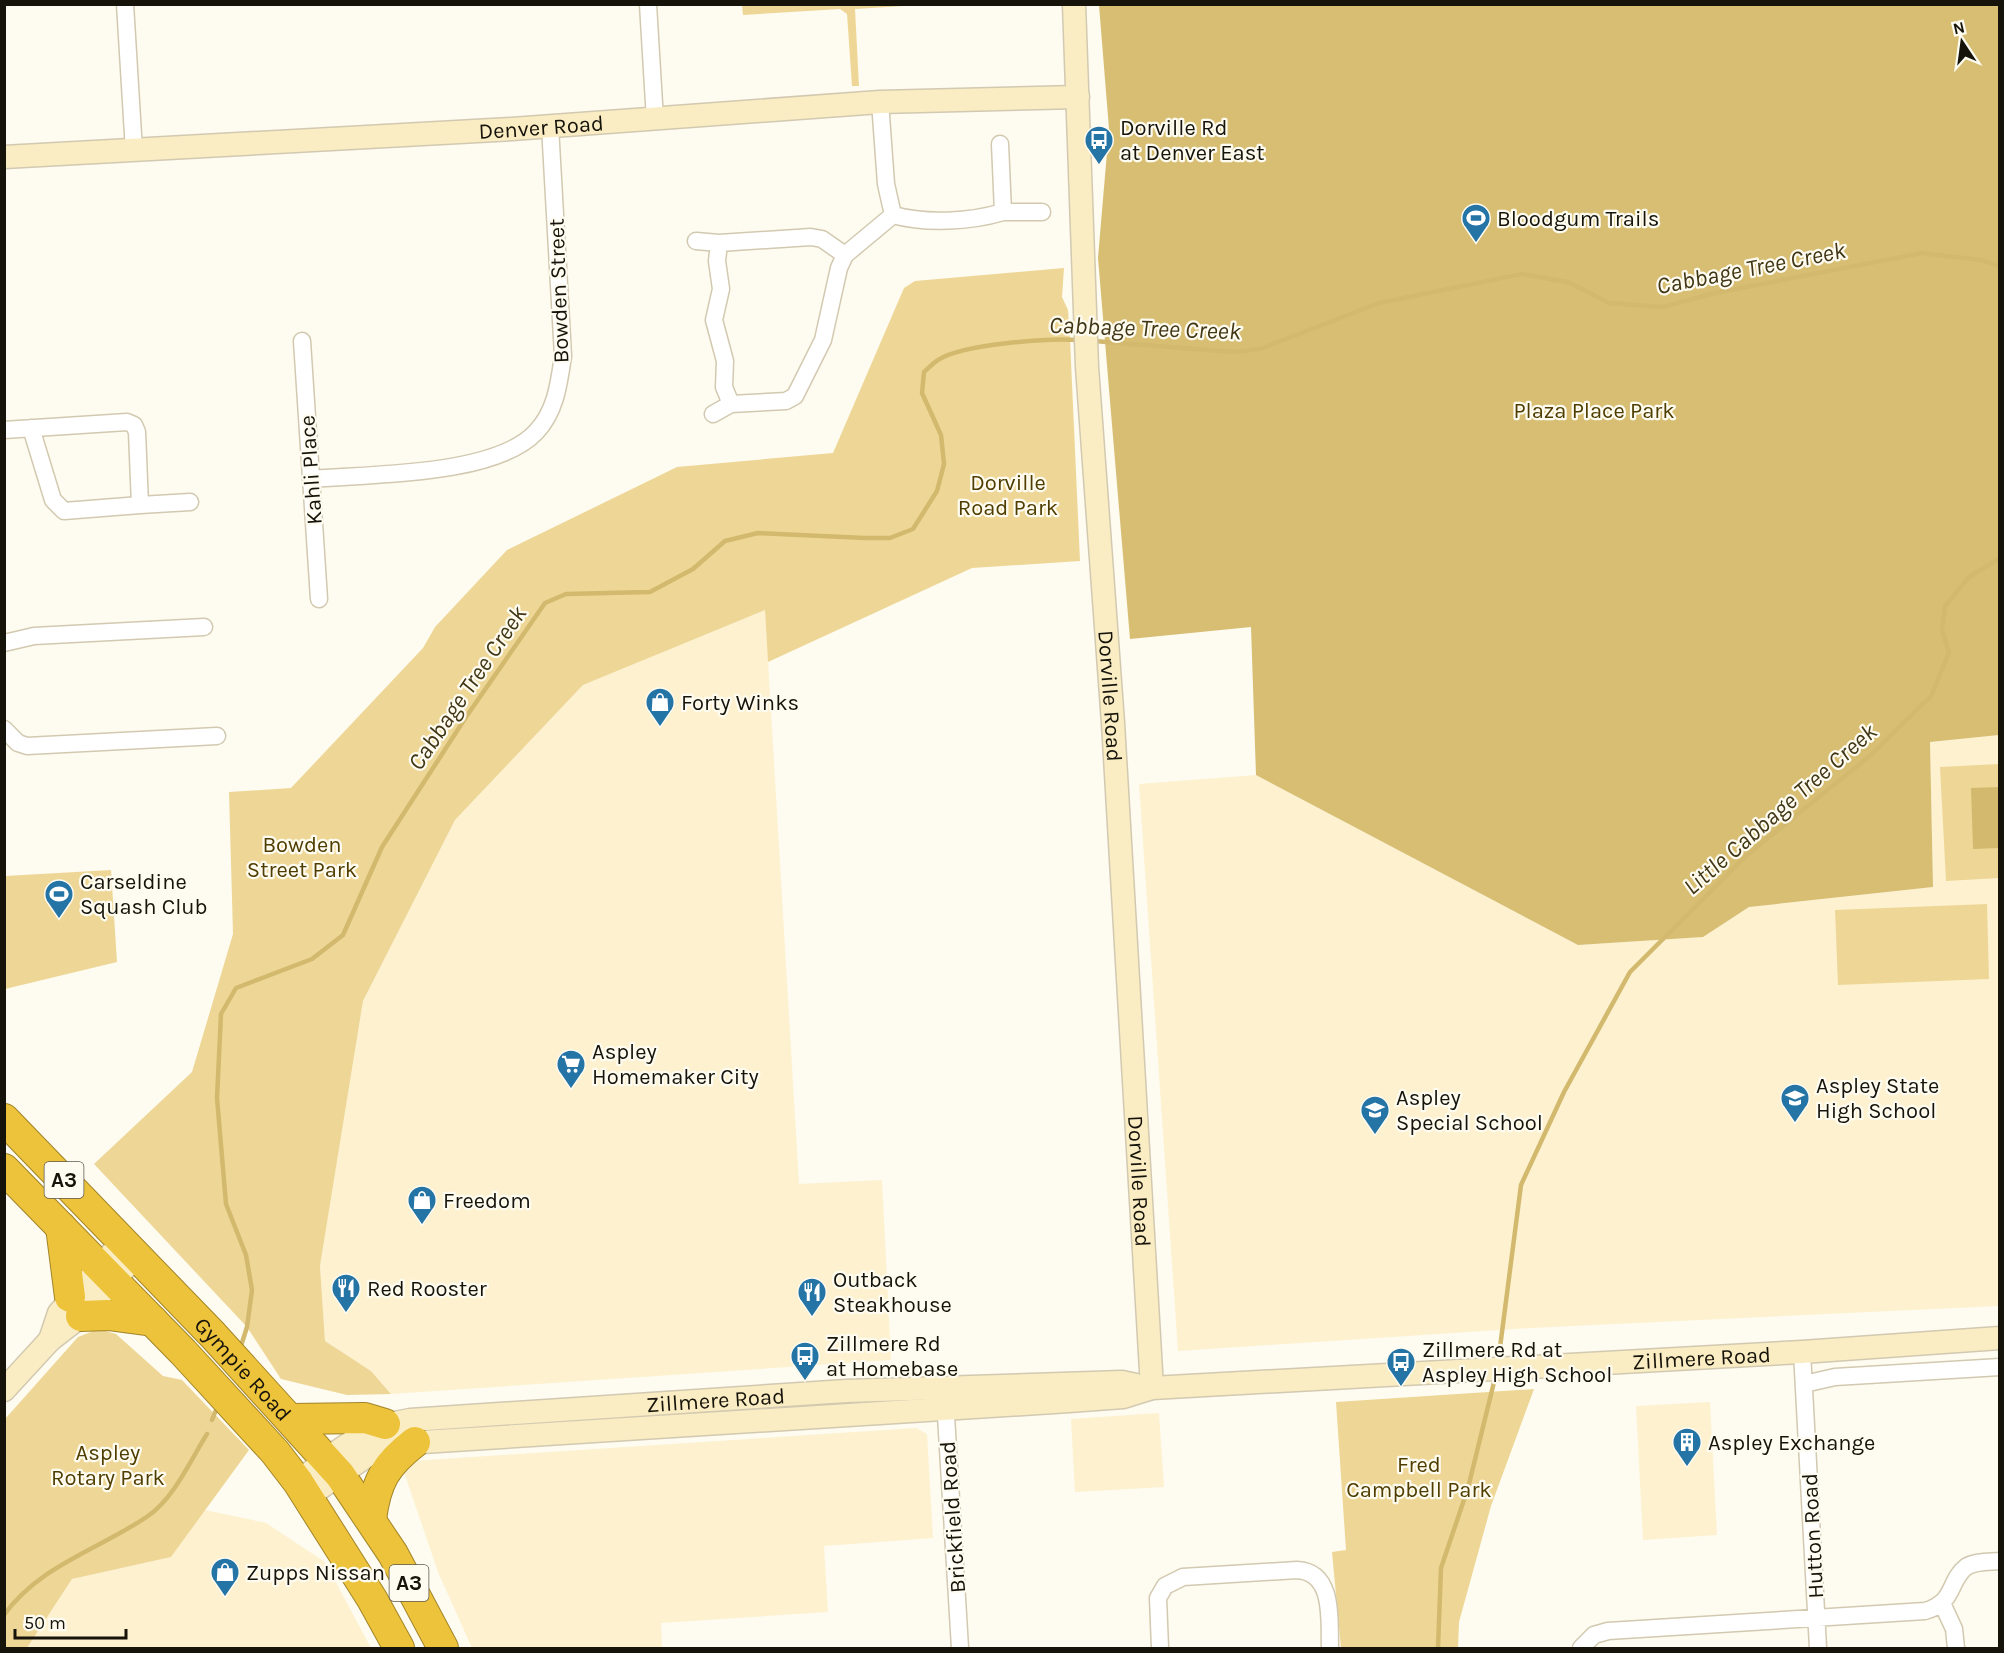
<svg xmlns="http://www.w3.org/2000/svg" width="2004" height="1653" viewBox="0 0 2004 1653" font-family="Karla,sans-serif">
<rect width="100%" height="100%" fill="#fefbf0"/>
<!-- built -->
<path fill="#fdf1cf" d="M765 610 799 1184 882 1180 891 1360 391 1394 371 1371 325 1341 320 1266 363 1001 455 820 583 685Z
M1999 735V1306L1530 1328 1178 1351 1139 784 1256 775 1578 945 1702 937 1749 907 1933 887 1930 742Z
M1710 1402 1717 1535 1643 1540 1636 1406Z
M1159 1413 1164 1487 1075 1492 1071 1419Z
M916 1428 927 1434 933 1538 824 1546 828 1612 661 1623 662 1648H472L438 1572 405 1475 412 1461Z
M205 1510 266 1523 325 1562 371 1648H27L72 1579 171 1557Z"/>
<!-- green -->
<path fill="#eed796" d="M742 5V4L921 5 855 9 859 86H852L847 14 840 9 743 15Z
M1064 268 1062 297 1068 310 1070 339 1080 561 972 568 768 662 765 610 583 685 455 820 363 1001 320 1266 325 1341 371 1371 391 1394 347 1395 281 1379 247 1327 94 1164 192 1072 233 934 229 792 291 788 423 648 435 627 507 550 677 467 833 453 904 288 915 281Z
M1999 764V878L1946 881 1940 767Z
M111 870 117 962 5 989V876Z
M1987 904 1989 979 1838 985 1835 910Z
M98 1329 116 1334 163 1376 182 1380 249 1450 171 1557 72 1579 27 1648H5V1419L78 1337Z
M1534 1389 1491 1506 1459 1622 1458 1648H1341L1332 1552 1346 1550 1336 1402Z"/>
<!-- forest -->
<path fill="#d7be73" d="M1099 5H1999V735L1930 742 1933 887 1749 907 1703 937 1578 945 1256 775 1251 627 1130 639 1098 258 1109 129Z"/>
<!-- water -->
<path fill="#d2b96e" d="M1999 787V848L1973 849 1971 788Z"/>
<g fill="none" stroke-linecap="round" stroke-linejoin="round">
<!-- stream -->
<path stroke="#d2b96e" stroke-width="4.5" d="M1094 341 1233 352 1260 349 1379 303 1522 274 1568 282 1609 303 1663 307 1715 293 1922 253 1981 260 2000 266
M240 1349 247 1327 252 1290 246 1255 226 1204 217 1098 221 1014 236 988 312 959 343 935 382 847 466 717 545 603 566 594 650 592 693 569 725 541 758 533 865 538H890L913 529 937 491 944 464 941 435 922 393 924 372C929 368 933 363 938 360 962 344 1049 338 1079 340
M1498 1363 1521 1185 1564 1092 1630 972 1748 854 1871 755 1931 696 1949 653 1942 629 1945 606 1969 577 2000 558
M212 1420 218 1405
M4 1615C40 1565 100 1549 148 1516 174 1498 190 1461 207 1434
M1438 1648 1441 1568 1468 1488 1496 1374"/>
<!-- street casing -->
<g stroke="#d2c9b0" stroke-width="19">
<path id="street" d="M125 4 134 151
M648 4 655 120
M1003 212H1042
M893 215C926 224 970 222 1003 212L1000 144
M696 241 719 243 811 237 822 239 845 255
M719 243 717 261 721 289 714 320 725 361 724 387 731 404 786 401 795 396 823 340 839 268 845 255 893 215 886 184 880 102
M302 341 319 599
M713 414 731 404
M4 430 127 422 134 425 137 432 140 505 64 511 53 500 31 428
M311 479C370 474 495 476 536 432 556 411 559 383 563 356L550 126
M140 505 190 502
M4 643 34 636 204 627
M4 729 18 743 27 746 217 736
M1802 1352 1818 1648
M1804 1384 1835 1377 2000 1367
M945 1399 960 1648
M1942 1603 1954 1629 1956 1648
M1160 1648 1158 1598 1165 1586 1183 1577 1297 1570C1335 1572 1329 1621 1330 1648
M1581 1648 1594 1635 1608 1631 1925 1611C1956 1602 1948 1581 1966 1567 1975 1561 1989 1562 2000 1561"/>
</g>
<!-- secondary casing -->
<g stroke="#d2c9b0" stroke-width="25">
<g id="secondary">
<path id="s1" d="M1074 4 1087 367 1113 723 1152 1388"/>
<path id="s2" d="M4 157 512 129 880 102 1078 97"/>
<path d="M50 1340 59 1313 122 1242"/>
<path d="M4 1390 50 1340 81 1316 136 1256"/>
<path id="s3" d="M298 1482C334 1454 363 1427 410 1420L846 1391 1122 1382 1136 1385"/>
<path id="s4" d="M307 1497 377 1449 391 1444 1069 1401 1123 1397 1152 1388 1802 1352 2000 1338"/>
</g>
</g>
<!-- highway casing -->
<g stroke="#a2852a" stroke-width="32">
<g id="highway">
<path id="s5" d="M4 1119 213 1335 340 1475 393 1554 443 1648"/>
<path d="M4 1169 183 1352 275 1452 298 1482 372 1599 399 1648"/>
<path d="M61 1227 70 1297"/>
<path d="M81 1316 108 1315 153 1321"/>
<path d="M291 1419 365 1418 385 1424"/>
<path d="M371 1519C376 1482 385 1465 415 1442"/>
</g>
</g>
<!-- street -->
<use href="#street" stroke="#fff" stroke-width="16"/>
<!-- secondary -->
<use href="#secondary" stroke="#faedc4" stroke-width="22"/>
<!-- highway -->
<use href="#highway" stroke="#edc33b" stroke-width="30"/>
</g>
<!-- icons -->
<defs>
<g id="bus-pin" transform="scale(1.5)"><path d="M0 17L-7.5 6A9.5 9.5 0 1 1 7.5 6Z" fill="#2574a6" stroke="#fefbf0"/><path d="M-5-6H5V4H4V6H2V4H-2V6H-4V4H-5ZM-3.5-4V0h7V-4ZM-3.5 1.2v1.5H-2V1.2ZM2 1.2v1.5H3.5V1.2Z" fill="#fff"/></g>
<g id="stadium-pin" transform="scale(1.5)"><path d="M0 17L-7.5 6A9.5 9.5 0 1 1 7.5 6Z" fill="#2574a6" stroke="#fefbf0"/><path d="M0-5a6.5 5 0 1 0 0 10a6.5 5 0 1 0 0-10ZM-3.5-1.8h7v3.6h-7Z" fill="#fff"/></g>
<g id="shop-pin" transform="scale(1.5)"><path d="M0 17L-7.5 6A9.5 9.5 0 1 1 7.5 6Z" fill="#2574a6" stroke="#fefbf0"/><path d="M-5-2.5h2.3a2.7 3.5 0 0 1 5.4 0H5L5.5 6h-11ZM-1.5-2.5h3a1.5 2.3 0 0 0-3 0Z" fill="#fff"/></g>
<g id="supermarket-pin" transform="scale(1.5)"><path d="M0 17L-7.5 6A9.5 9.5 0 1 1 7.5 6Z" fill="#2574a6" stroke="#fefbf0"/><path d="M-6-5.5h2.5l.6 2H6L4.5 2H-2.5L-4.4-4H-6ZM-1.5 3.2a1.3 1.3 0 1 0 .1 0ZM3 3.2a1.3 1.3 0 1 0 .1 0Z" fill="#fff"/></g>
<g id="school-pin" transform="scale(1.5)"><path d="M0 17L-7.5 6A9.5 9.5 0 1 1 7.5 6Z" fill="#2574a6" stroke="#fefbf0"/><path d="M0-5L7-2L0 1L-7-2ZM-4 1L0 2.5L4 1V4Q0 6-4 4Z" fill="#fff"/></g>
<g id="restaurant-pin" transform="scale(1.5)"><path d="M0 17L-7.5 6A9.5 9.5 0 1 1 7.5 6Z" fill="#2574a6" stroke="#fefbf0"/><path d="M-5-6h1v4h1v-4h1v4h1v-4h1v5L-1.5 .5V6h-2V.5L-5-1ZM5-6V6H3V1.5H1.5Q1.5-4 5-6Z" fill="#fff"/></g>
<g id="building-pin" transform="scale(1.5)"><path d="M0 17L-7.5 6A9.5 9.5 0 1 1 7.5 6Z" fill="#2574a6" stroke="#fefbf0"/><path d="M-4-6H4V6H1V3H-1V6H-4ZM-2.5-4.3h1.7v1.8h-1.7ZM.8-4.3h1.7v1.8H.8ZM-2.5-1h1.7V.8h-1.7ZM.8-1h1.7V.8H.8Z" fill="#fff"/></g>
</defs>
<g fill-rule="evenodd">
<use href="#bus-pin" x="1099" y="140"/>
<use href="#stadium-pin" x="1476" y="218"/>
<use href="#shop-pin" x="660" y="702"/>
<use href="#stadium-pin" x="59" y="894"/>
<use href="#supermarket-pin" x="571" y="1064"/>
<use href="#school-pin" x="1795" y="1098"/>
<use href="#school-pin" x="1375" y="1110"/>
<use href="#shop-pin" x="422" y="1200"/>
<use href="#restaurant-pin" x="346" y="1288"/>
<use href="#restaurant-pin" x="812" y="1292"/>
<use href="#bus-pin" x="805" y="1356"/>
<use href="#bus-pin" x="1401" y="1362"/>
<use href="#building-pin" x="1687" y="1442"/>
<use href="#shop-pin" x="225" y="1572"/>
</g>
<g text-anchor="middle" stroke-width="4.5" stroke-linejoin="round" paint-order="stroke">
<!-- shield labels -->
<g fill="#fefbf0" stroke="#5c594f" stroke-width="1.5">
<rect x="44.5" y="1162" width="39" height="36" rx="4.5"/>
<rect x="389.5" y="1565" width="39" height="36" rx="4.5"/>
</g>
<g font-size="21" font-weight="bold" fill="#16130a">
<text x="64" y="1187">A3</text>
<text x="409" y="1590">A3</text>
</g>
<!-- street labels -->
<g font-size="22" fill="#16130a" stroke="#fefbf0">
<text dy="8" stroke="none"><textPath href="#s2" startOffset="538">Denver Road</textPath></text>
<text transform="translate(558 291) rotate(-92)" y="8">Bowden Street</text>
<text transform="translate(310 470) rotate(-94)" y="8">Kahli Place</text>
<text dy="8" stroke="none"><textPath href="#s1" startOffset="693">Dorville Road</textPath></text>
<text dy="8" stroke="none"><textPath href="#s1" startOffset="1179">Dorville Road</textPath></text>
<text dy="8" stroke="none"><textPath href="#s4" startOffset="1414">Zillmere Road</textPath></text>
<text dy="8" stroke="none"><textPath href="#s5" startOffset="346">Gympie Road</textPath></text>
<text dy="8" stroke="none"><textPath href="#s3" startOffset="436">Zillmere Road</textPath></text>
<text transform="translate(952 1517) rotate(-94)" y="8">Brickfield Road</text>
<text transform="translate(1812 1536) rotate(-93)" y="8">Hutton Road</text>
</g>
<!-- poi labels -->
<g font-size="22" fill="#16130a" stroke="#fefbf0" text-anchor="start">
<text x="1120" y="135">Dorville Rd<tspan x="1120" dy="25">at Denver East</tspan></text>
<text x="1497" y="226">Bloodgum Trails</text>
<text x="681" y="710">Forty Winks</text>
<text x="80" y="889">Carseldine<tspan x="80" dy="25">Squash Club</tspan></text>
<text x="592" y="1059">Aspley<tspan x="592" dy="25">Homemaker City</tspan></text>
<text x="1816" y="1093">Aspley State<tspan x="1816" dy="25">High School</tspan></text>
<text x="1396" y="1105">Aspley<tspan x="1396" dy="25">Special School</tspan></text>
<text x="443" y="1208">Freedom</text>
<text x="833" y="1287">Outback<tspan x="833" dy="25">Steakhouse</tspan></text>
<text x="367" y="1296">Red Rooster</text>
<text x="826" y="1351">Zillmere Rd<tspan x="826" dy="25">at Homebase</tspan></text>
<text x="1422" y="1357">Zillmere Rd at<tspan x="1422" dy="25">Aspley High School</tspan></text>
<text x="1708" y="1450">Aspley Exchange</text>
<text x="246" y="1580">Zupps Nissan</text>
</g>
<!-- park labels -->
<g font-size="22" fill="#4f3d00" stroke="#fefbf0">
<text x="1594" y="418">Plaza Place Park</text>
<text x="1008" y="490">Dorville<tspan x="1008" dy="25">Road Park</tspan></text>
<text x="302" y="852">Bowden<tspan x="302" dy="25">Street Park</tspan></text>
<text x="108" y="1460">Aspley<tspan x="108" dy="25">Rotary Park</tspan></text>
<text x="1419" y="1472">Fred<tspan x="1419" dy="25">Campbell Park</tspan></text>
</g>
<!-- water labels -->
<g font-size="24" font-style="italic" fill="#413615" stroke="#fefbf0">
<text transform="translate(1751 268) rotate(-11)" y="8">Cabbage Tree Creek</text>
<text transform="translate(1145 328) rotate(2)" y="8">Cabbage Tree Creek</text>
<text transform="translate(467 688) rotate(-56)" y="8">Cabbage Tree Creek</text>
<text transform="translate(1780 809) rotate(-41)" y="8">Little Cabbage Tree Creek</text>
</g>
</g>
<!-- border -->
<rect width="2004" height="1653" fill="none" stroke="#16130a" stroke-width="12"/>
<!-- north arrow -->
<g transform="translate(1962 42) rotate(347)" stroke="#fefbf0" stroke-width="4.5" paint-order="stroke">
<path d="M0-4.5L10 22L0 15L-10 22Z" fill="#16130a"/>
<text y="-9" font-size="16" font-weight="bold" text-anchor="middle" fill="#16130a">N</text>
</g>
<!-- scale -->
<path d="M15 1629v9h111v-9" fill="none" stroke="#16130a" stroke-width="3"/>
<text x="24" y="1629" font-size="18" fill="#16130a" stroke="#fefbf0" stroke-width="4.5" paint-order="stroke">50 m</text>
</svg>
